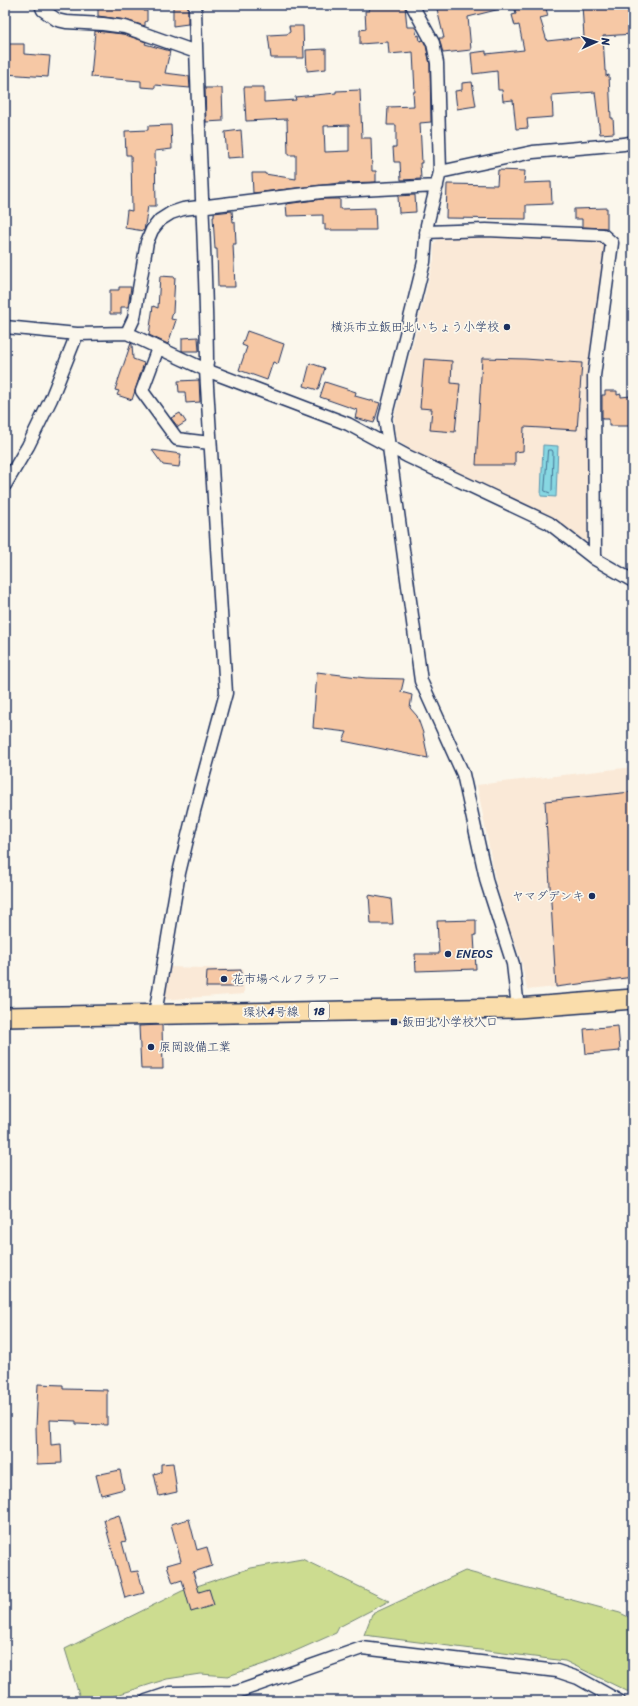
<svg xmlns="http://www.w3.org/2000/svg" width="638" height="1706" viewBox="0 0 638 1706" font-family="Sriracha,'Klee One',sans-serif">
<rect width="100%" height="100%" fill="#fbf7ec"/>
<filter id="ink" filterUnits="userSpaceOnUse"><feTurbulence type="fractalNoise" baseFrequency=".025" numOctaves="2"/><feDisplacementMap in="SourceGraphic" scale="8" xChannelSelector="R" yChannelSelector="G"/><feConvolveMatrix kernelMatrix="1 2 1 2 8 2 1 2 1" color-interpolation-filters="sRGB"/></filter>
<g filter="url(#ink)">
<!-- built -->
<path fill="#fae9d7" d="M440 237 602 239 607 244 588 396 590 538 586 542 575 534 540 514 415 454 397 440 394 418 434 259V243Z
M633 767V979L527 990 521 960 506 918 496 883 477 785Z
M166 967 244 969V994L161 1000Z"/>
<!-- green -->
<path fill="#ccdc90" stroke="#748677" d="M302 1559 389 1601 339 1627 336 1633 273 1661 228 1676 200 1674 167 1679 98 1701H81L65 1649 182 1591 251 1568Z
M465 1571 620 1613 633 1619V1694L565 1661 364 1635 372 1614Z"/>
<!-- water -->
<path fill="#87d7e2" stroke="#5c94ad" d="M543 445 558 446 556 497 541 496Z"/>
<g fill="none" stroke-linecap="round" stroke-linejoin="round">
<!-- shore -->
<path stroke="#467293" stroke-width="1" d="M548 450H552L553 452 552 491 550 493 545 491Z"/>
</g>
<!-- building -->
<path fill="#f6c8a5" stroke="#1b2f5e" fill-rule="evenodd" d="M98 5H143L144 11H147V21L145 22V26L126 20 98 16Z
M173 5H188V24L173 26Z
M368 5 405 6 407 27H415L417 36 419 35 420 41 423 40 426 46 430 64 431 122 420 123 422 163H420L421 179 401 180 400 162H394L393 147H396V125H387L388 107 414 106 413 92H415L413 52 389 54 388 42 360 44V30L366 29 365 11H369Z
M454 5H500V9L468 17 471 50 443 53 439 38H444L437 9Z
M514 5H545L548 16 540 18 547 41 584 37 582 5H633V34L603 36 605 71H606V76L609 75 611 118H613L614 133 600 134 595 92 552 95 553 117 527 119 528 128 516 129 513 100 503 101 502 90H498L497 71 473 74 471 53 486 51V54L524 50 519 25 515 26 512 15 516 14Z
M289 26H303L304 58H271L268 35 287 34 290 32Z
M95 31 123 34 146 42 145 44 170 51 165 73 189 76 190 88 155 85V88L141 87V81L91 77Z
M5 44H24V54L50 56 48 77 5 74Z
M326 49V69L307 71 306 50Z
M472 82 476 106 457 109 455 91 462 90V83Z
M244 87H264V102L296 100 295 97 336 93V91L360 90 362 138H371L372 171H376V182L340 183 253 193 252 173H265V174L296 179V155H288L287 119 246 121ZM349 125V151L325 152 324 126Z
M205 88H222L223 121 206 122Z
M171 125 172 149 155 151 156 206H148L144 231 125 228 127 210 132 211 131 155H126L125 131 148 130V126Z
M241 130 243 157 227 158 225 132Z
M498 170 525 171 524 183 551 182 552 204 526 205V219L446 218 447 184 497 185Z
M415 195 416 212 399 213 398 196Z
M322 199H340V209L375 208 376 230H325V224H323V215L287 216 286 204Z
M607 208V228L582 227V219H574V209Z
M232 211 233 222H235L236 244H233L235 287H218L217 249H215L213 217H214V213Z
M160 276 175 277 173 312 171 319 176 320 168 344 149 335 153 306 158 308Z
M119 287H131L128 307H121V314H110V290H119Z
M247 331 284 344 278 364 273 362 267 380 239 370 247 347 242 345Z
M198 337 199 351H182V338Z
M131 343 132 344 133 359 144 363 132 400 117 395 119 391 115 390Z
M482 358 525 359 582 363 577 430 524 427 523 451 515 452V465H476Z
M424 359 452 361 451 383 460 384 455 432 430 430 432 409 420 408Z
M310 363 325 368 318 390 304 386Z
M199 380 200 402 186 403 185 392H179L178 381Z
M325 382 356 392 355 396 380 403 374 423 355 418 357 410 320 397Z
M605 391H617V395L621 394V397L631 396 633 426H609V419H602V395H605Z
M180 413 186 422 178 427 171 418Z
M152 450 181 454 179 467 163 465Z
M317 672 366 678 404 679 401 692 412 695 410 708 417 716 423 733 428 758 343 741 347 732 313 728Z
M631 792 633 815V977L556 987 545 801Z
M369 895 391 899 393 924H371Z
M476 920V935H474L476 969 416 971 415 954H439L437 921Z
M241 970V987H206L207 971Z
M162 1025 163 1069H141L139 1026Z
M618 1026 620 1051 586 1054 584 1029Z
M38 1384 63 1385V1389L107 1390V1425L76 1424V1421L50 1420 51 1445 61 1444 62 1463 37 1464 36 1427Z
M173 1463 177 1492 159 1496 154 1474 161 1472V1464Z
M120 1470 124 1489 101 1495 96 1475Z
M119 1515 126 1541 122 1542 130 1572 138 1571 144 1593 125 1598 104 1520Z
M189 1519 197 1550 207 1547 212 1566 193 1572 199 1592 209 1589 214 1605 191 1612 182 1580 173 1583 167 1565 181 1561 171 1524Z"/>
<g fill="none" stroke-linecap="round" stroke-linejoin="round">
<!-- minor casing -->
<g stroke="#1b2f5e" stroke-width="15">
<path id="minor" d="M41 5 43 10 57 20 66 22 103 24 125 27 196 52
M412 5 433 43 437 63 440 172 427 225 424 262 385 418 421 681 463 774 487 883 513 964 518 1008
M440 172 533 152 624 144 633 142
M426 232 486 230 603 235 612 243 594 376 595 559
M5 327 77 334 127 333 206 370 348 424 407 456 549 523 595 559 633 581
M127 333 134 318 147 242 152 230 160 220 171 213 183 209 321 192 437 186
M158 348 142 391 177 439 210 443
M5 485 28 446 51 399 77 334
M155 1014 179 873 194 811 226 693 206 370 207 362C206 243 197 124 195 5
M146 1701 170 1693 237 1692 362 1648 557 1671 578 1678 619 1701"/>
</g>
<!-- primary casing -->
<g stroke="#1b2f5e" stroke-width="22">
<path id="primary" d="M5 1017 518 1008 633 999"/>
</g>
<!-- minor -->
<use href="#minor" stroke="#fbf7ec" stroke-width="12"/>
<!-- primary -->
<use href="#primary" stroke="#faddab" stroke-width="19"/>
</g>
</g>
<!-- markers -->
<g fill="#1b2f5e" stroke="#fbf7ec" stroke-width="1.5">
<circle cx="507" cy="327" r="4"/>
<circle cx="592" cy="896" r="4"/>
<circle cx="448" cy="954" r="4"/>
<circle cx="224" cy="979" r="4"/>
<rect x="390" y="1018" width="8" height="8" rx="2"/>
<circle cx="151" cy="1047" r="4"/>
</g>
<g text-anchor="middle" stroke-width="3.5" stroke-linejoin="round" paint-order="stroke">
<!-- shield labels -->
<rect fill="#fbf7ec" stroke="#5e6b89" stroke-width="1" x="309" y="1002" width="20" height="18" rx="3"/>
<g font-size="11" font-weight="bold" fill="#1b2f5e">
<text x="319" y="1015">18</text>
</g>
<!-- poi labels -->
<g font-size="12" fill="#1b2f5e" stroke="#fbf7ec" text-anchor="start">
<text x="499" y="331" text-anchor="end">横浜市立飯田北いちょう小学校</text>
<text x="584" y="900" text-anchor="end">ヤマダデンキ</text>
<text x="456" y="958">ENEOS</text>
<text x="232" y="983">花市場ベルフラワー</text>
<text x="402" y="1026">飯田北小学校入口</text>
<text x="159" y="1051">原岡設備工業</text>
</g>
<!-- street labels -->
<g font-size="12" fill="#1b2f5e" stroke="#fbf7ec">
<text transform="translate(271 1012) rotate(-1)" y="4">環状4号線</text>
</g>
</g>
<!-- margin -->
<rect width="638" height="1706" fill="none" stroke="#fbf7ec" stroke-width="20"/>
<rect x="10" y="10" width="618" height="1686" fill="none" stroke="#1b2f5e" stroke-width="1.5" filter="url(#ink)"/>
<!-- north arrow -->
<g transform="translate(596 42) rotate(87)" stroke="#fbf7ec" stroke-width="3" paint-order="stroke">
<path d="M0-3L7 15L0 10L-7 15Z" fill="#1b2f5e"/>
<text y="-6" font-size="11" font-weight="bold" text-anchor="middle" fill="#1b2f5e">N</text>
</g>
</svg>
